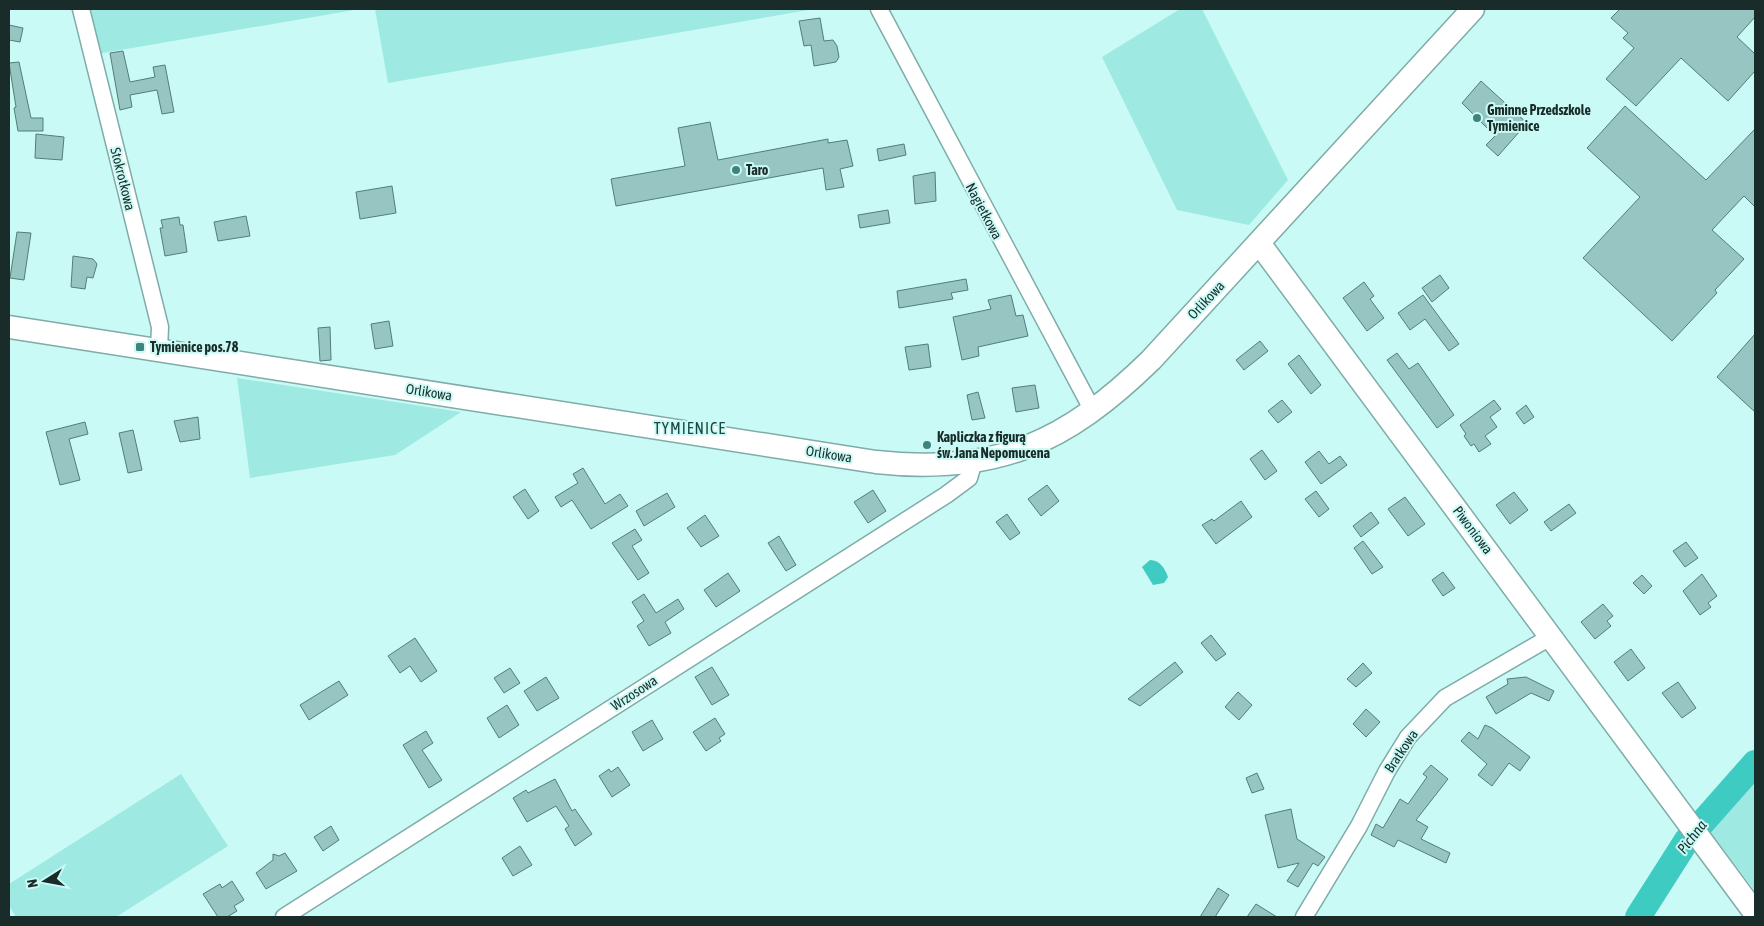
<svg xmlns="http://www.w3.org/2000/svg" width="1764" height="926" viewBox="0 0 1764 926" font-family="'Asap Condensed',sans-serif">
<rect width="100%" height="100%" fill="#cafaf5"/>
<!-- green -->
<path fill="#9fe9e3" d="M87 9H360L97 54Z
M375 9H814L388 83Z
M1180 9H1202L1288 180 1249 225 1177 210 1102 57Z
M237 378 461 412 395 455 250 478Z
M181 774 228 846 116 917H16L9 906V884Z
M1755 778V891L1709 831Z"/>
<!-- water -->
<path fill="#3dcbc2" d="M1150 560C1160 560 1165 569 1168 577L1164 583 1153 585 1142 567Z"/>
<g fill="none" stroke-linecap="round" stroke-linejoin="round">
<!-- river -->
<path stroke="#3dcbc2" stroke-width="26" d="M1638 917 1687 840 1755 763"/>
</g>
<!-- building -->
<path fill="#97c6c2" stroke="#517e7a" d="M1620 9H1755V17L1737 37 1755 54V71L1728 101 1681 58 1636 106 1606 79 1634 48 1623 38 1628 33 1611 18Z
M820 18 824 41 833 40 837 46 839 57 836 62 814 66 811 45 804 46 799 21Z
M9 25 23 28 20 42 9 40Z
M123 51 130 82 155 77 153 67 165 65 174 112 162 114 157 90 130 95 132 107 120 110 110 53Z
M19 62 31 118H43V131H18L14 108 16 107 9 63Z
M1481 81 1527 123 1498 156 1486 145 1495 136 1462 103Z
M1625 106 1706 180 1755 129V207L1744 196 1712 230 1744 259 1715 290 1717 293 1672 341 1583 258 1640 197 1587 148Z
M710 122 718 160 828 139V143L847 140 853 166 840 169 844 187 826 190 823 168 616 206 611 179 685 166 678 128Z
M36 134 64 137 62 160 35 158Z
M904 144 906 155 879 161 877 149Z
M935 172 936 201 915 204 913 176Z
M392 186 396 213 360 219 356 192Z
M888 210 890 223 860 228 858 215Z
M246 216 250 236 218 241 214 222Z
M179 217 180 225H183L187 252 165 256 160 228H163L161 220Z
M17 232 31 233 24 280 10 278Z
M73 256 93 259 97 264 93 278 87 277 85 289 71 287Z
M1440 275 1449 288 1432 302 1422 288Z
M966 279 968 290 951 293 953 299 899 308 897 291Z
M1364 282 1374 296 1370 299 1384 318 1367 331 1343 298Z
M1011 295 1016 316 1023 315 1028 336 978 347 979 356 962 360 953 317 991 309 988 300Z
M1423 295 1459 344 1449 351 1425 319 1410 330 1398 313Z
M389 321 393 346 375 349 371 324Z
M330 327 331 360 320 361 318 328Z
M1755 334V412L1717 377Z
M1260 341 1268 351 1244 370 1236 360Z
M928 344 931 367 909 370 905 347Z
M1397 353 1409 369 1418 363 1454 415 1437 428 1387 360Z
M1299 355 1321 385 1311 394 1288 364Z
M1035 385 1039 408 1016 412 1012 388Z
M978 392 985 418 972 420 967 395Z
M1282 400 1292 412 1278 423 1268 411Z
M1494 400 1501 409 1490 417 1497 427 1485 436 1491 444 1479 452 1474 444 1471 446 1464 436 1466 434 1460 425Z
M1526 405 1534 417 1524 424 1516 413Z
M198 417 200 439 180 442 174 421Z
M85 422 88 434 69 439 80 480 60 485 46 432Z
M133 430 142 470 128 473 119 433Z
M1262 450 1277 471 1265 480 1250 459Z
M1319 451 1329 464 1340 456 1347 465 1321 484 1305 462Z
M583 468 605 504 620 494 628 506 591 529 572 500 561 507 555 497 578 483 573 474Z
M1047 485 1059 501 1041 516 1028 499Z
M525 489 539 511 528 519 513 497Z
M873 490 886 511 868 523 854 502Z
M1316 491 1329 509 1319 517 1305 499Z
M1514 492 1528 510 1510 524 1496 505Z
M667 493 675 507 644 526 636 511Z
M1405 497 1425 524 1408 536 1388 509Z
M1241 501 1252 517 1216 544 1202 525 1212 519 1214 521Z
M1569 504 1576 513 1551 531 1544 522Z
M1371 512 1379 523 1361 537 1353 526Z
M1007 514 1020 533 1010 540 996 522Z
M705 515 719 536 701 547 687 528Z
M635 529 642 540 632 546 649 573 638 580 612 543Z
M779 536 796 565 786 571 768 543Z
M1363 541 1383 567 1372 574 1354 548Z
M1686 542 1698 558 1685 567 1673 551Z
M1443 572 1455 588 1443 596 1432 580Z
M728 573 740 591 716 607 704 590Z
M1702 574 1717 596 1708 603 1711 607 1700 615 1683 591Z
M1642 575 1652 586 1644 594 1633 583Z
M644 594 656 613 678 599 684 609 665 622 671 633 649 646 637 626 644 621 632 602Z
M1603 604 1613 616 1607 621 1611 626 1595 639 1581 622Z
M1211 635 1226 654 1216 661 1201 643Z
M415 638 437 671 421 682 410 666 400 673 388 656Z
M1631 649 1645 668 1628 681 1614 662Z
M1175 662 1183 672 1140 706 1128 699Z
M1363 663 1372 673 1356 687 1347 679Z
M712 667 729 695 712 705 695 677Z
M510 668 520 683 504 693 494 678Z
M546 677 559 698 537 711 524 691Z
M1526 677 1554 691 1549 701 1531 693 1496 714 1486 697 1508 684 1507 679Z
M339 681 348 695 309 720 300 705Z
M1678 682 1696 708 1682 718 1662 693Z
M1238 692 1252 705 1239 720 1225 707Z
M507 705 519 725 499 738 487 718Z
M1366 709 1380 722 1366 737 1353 724Z
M715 718 725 734 719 738 721 741 706 751 693 732Z
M652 720 663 739 643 751 632 732Z
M1485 725 1492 728 1530 757 1520 771 1509 763 1492 786 1478 775 1487 764 1461 741 1469 732 1478 739Z
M426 731 433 743 422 750 442 780 429 788 403 745Z
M1431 765 1448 779 1416 820 1428 827 1421 839 1450 853 1446 863 1398 840 1394 847 1371 835 1376 824 1383 828 1400 799 1408 804 1427 777 1423 774Z
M618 767 630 785 612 797 599 776 609 769 611 772Z
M1257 773 1264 789 1252 793 1246 778Z
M555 779 572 811 575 809 592 834 575 846 565 829 569 826 556 806 527 822 513 798 526 790 528 793Z
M1291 809 1297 839 1325 857 1318 866 1313 863 1298 887 1287 881 1299 863 1278 868 1265 815Z
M331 826 339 840 323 851 314 837Z
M520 846 532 865 513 876 502 858Z
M285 853 297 871 266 889 256 873 273 860V854L279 856Z
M232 881 244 900 234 906 237 911 227 917H218L203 894 220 884 222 888Z
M1218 888 1229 895 1215 917H1200Z
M1256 904 1277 917H1247Z"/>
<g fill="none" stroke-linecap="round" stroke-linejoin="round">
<!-- street casing -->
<g stroke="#7eaca8" stroke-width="19">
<path id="street" d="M81 9 160 327 159 350
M879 9 1093 411
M284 917 946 495 969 478 974 461
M1304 917 1359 826 1387 771 1408 737 1445 698 1552 636"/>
</g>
<!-- secondary casing -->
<g stroke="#7eaca8" stroke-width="25">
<path id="secondary" d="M1259 243 1755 913
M9 327 876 462C996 475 1066 443 1151 360L1473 9"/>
</g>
<!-- street -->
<use href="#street" stroke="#fff" stroke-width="16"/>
<!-- secondary -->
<use href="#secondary" stroke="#fff" stroke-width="22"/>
</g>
<!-- markers -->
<g fill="#3d847f" stroke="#cafaf5" stroke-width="2">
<circle cx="1477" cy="118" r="5"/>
<circle cx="736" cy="170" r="5"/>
<rect x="135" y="342" width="10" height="10" rx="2.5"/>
<circle cx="927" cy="445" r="5"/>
</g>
<g text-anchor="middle" stroke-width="4" stroke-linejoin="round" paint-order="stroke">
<!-- poi labels -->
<g font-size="14" font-weight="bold" fill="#192c2a" stroke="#cafaf5" text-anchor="start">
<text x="1487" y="115">Gminne Przedszkole<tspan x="1487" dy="16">Tymienice</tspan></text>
<text x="746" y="175">Taro</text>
<text x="150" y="352">Tymienice pos.78</text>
<text x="937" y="442">Kapliczka z figurą<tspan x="937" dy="16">św. Jana Nepomucena</tspan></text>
</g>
<!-- street labels -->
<g font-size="14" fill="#192c2a" stroke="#cafaf5">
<text transform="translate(123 179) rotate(76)" y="5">Stokrotkowa</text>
<text transform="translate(984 211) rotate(62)" y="5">Nagietkowa</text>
<text transform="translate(1206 300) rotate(-47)" y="5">Orlikowa</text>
<text transform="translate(429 392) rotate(9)" y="5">Orlikowa</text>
<text transform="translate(829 454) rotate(9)" y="5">Orlikowa</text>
<text transform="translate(1473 530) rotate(53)" y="5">Piwoniowa</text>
<text transform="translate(634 693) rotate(-33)" y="5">Wrzosowa</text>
<text transform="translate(1401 751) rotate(-56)" y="5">Bratkowa</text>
</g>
<!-- water labels -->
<g font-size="15" font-style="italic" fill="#172e2c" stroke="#cafaf5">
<text transform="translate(1692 837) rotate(-52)" y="5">Pichna</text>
</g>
<!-- quarter labels -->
<g font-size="16" letter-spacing="1" fill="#1a4844" stroke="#cafaf5">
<text x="690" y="434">TYMIENICE</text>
</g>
</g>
<!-- border -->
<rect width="1764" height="926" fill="none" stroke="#192c2a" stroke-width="20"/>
<!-- north arrow -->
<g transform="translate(45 881) rotate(259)" stroke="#cafaf5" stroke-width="4" paint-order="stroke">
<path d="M0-4L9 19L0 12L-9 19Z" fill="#192c2a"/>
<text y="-8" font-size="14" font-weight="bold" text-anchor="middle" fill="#192c2a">N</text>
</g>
</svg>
